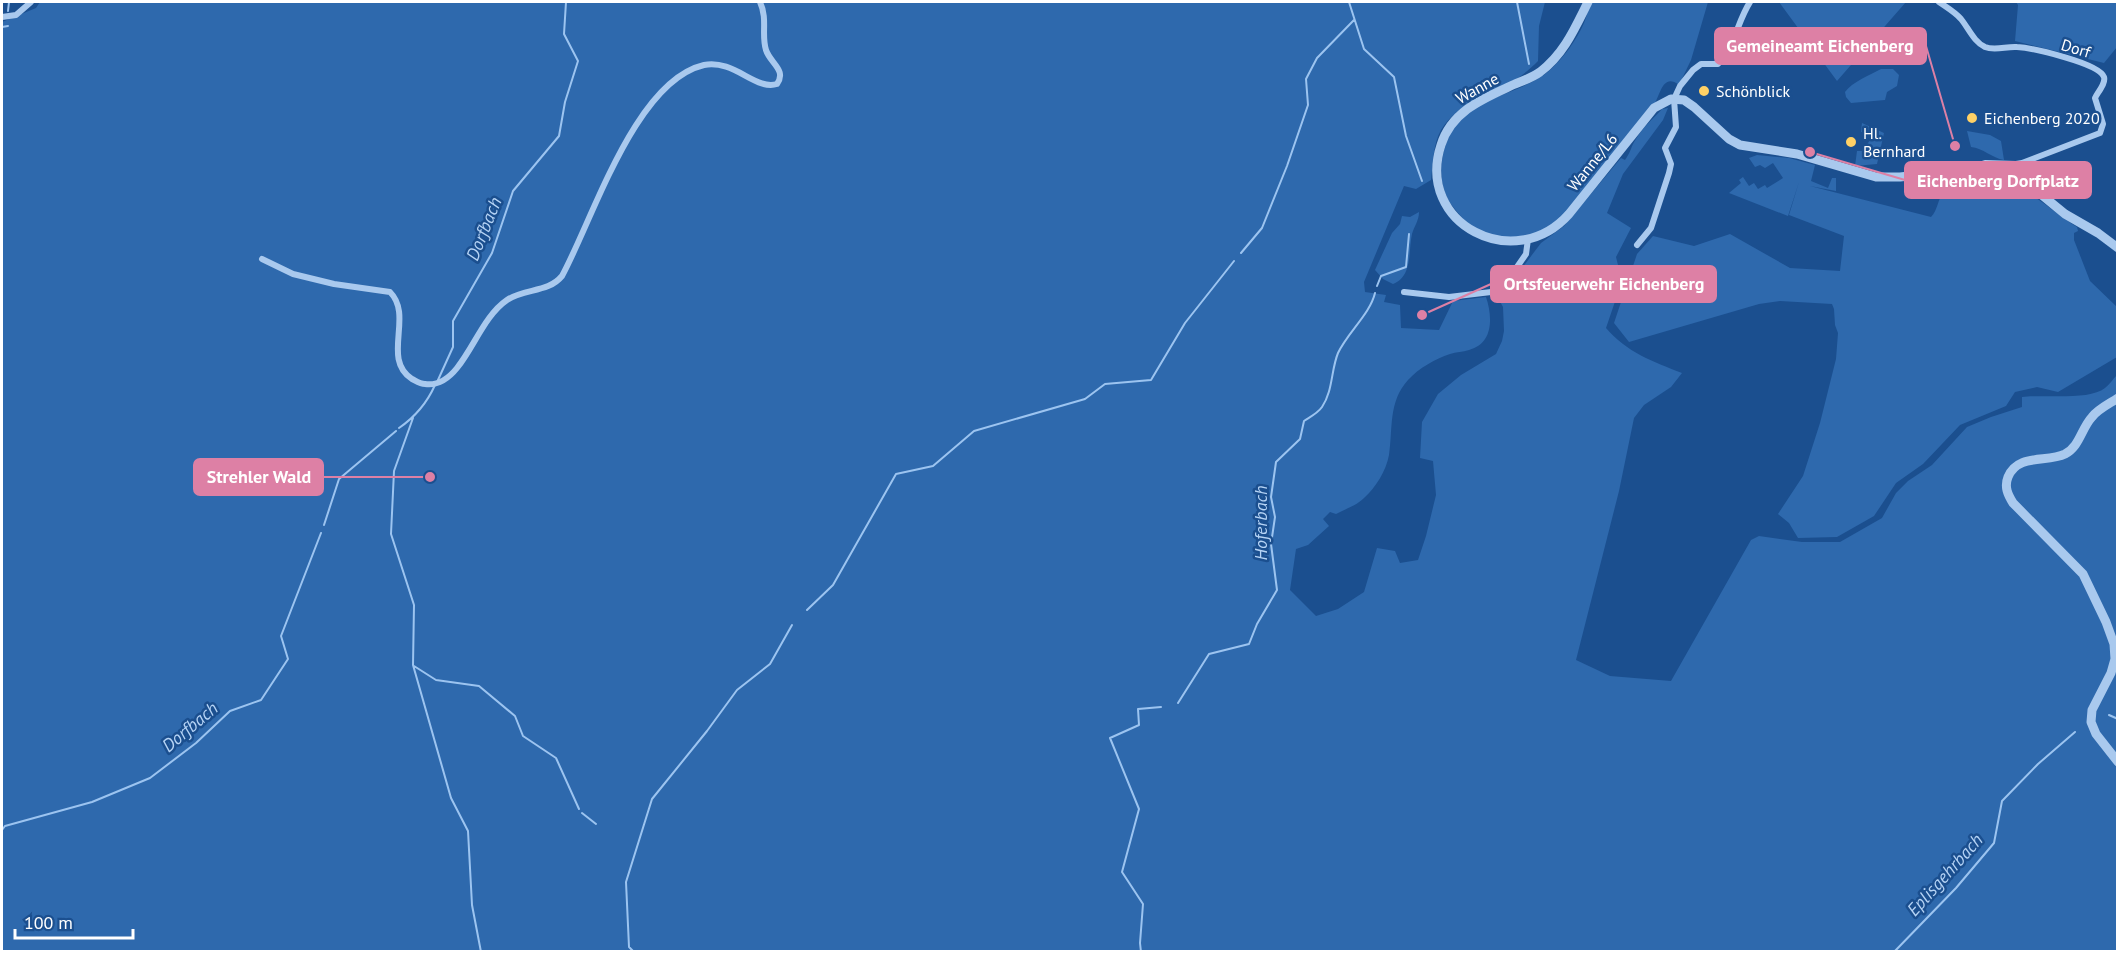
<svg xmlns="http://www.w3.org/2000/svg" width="2119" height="953" viewBox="0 0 2119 953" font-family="'PT Sans',sans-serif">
<rect width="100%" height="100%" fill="#1b4f8f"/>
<!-- green -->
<path fill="#2e69ad" d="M40 2H1545L1539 26 1538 61C1531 68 1522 76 1513 81 1487 95 1458 103 1441 130 1433 144 1433 164 1431 180L1416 189 1404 186 1364 282 1365 292 1386 295 1384 302 1400 305 1401 328 1439 330 1453 301 1486 297C1493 318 1493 344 1469 350 1463 352 1456 352 1450 354 1435 359 1419 368 1408 380 1388 402 1393 429 1389 455 1386 471 1376 487 1364 498 1356 506 1345 509 1336 514L1330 512 1323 519 1329 526 1308 545 1296 549 1290 590 1316 616 1338 609 1364 592 1377 548 1395 551 1400 563 1418 560 1426 536 1436 495 1433 461 1420 458 1422 422 1438 394 1461 375 1496 354 1502 341 1504 331 1503 307 1497 296V291L1519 272 1541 243 1564 226 1621 158 1625 160C1631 152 1631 146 1636 139 1642 128 1654 118 1662 109L1668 108 1663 120 1623 174 1607 213 1631 228 1616 257 1622 281 1606 328C1626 352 1654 362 1682 373L1671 387 1644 405 1634 418 1619 491 1576 660 1610 676 1671 681 1751 540 1759 536 1802 542H1840L1882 518 1896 493 1908 481 1932 465 1967 427 1991 417 2022 407V397C2043 394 2089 401 2105 388 2109 385 2113 379 2117 375V951L2 952V22L36 8Z
M1591 2H1708L1691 60 1679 85C1663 73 1661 93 1654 105 1636 127 1617 149 1599 171 1585 188 1572 209 1555 223 1533 239 1497 244 1473 228 1466 223 1460 215 1454 208 1437 188 1439 159 1449 136 1468 95 1519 97 1550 70 1564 57 1576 41 1584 23 1587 16 1588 8 1591 2Z
M1779 2H1906L1837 81Z
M2016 2H2117V47L2104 63 2015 41 2018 5Z
M1881 69H1893L1899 75 1897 86 1887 92 1885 100 1851 103 1846 97 1845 92C1852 82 1870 75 1881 69Z
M1862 123 1884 133 1877 164 1855 166 1857 151H1862V147L1866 146 1870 140 1866 133 1861 132Z
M1967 131 1990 135 2001 141 2004 160C1992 158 1983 148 1971 147Z
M1757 155 1789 158 1815 165 1811 181 1828 188 1832 178H1836V191L1810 186 1931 217C1938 210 1937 200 1944 192 1949 187 1958 186 1965 184 1973 182 1985 177 1992 177 2012 176 2059 216 2077 227L2078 231 2074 233V240L2090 281 2117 307V357L2058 392 2037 387 2015 392 2006 406 1960 425 1923 464 1896 483 1874 516 1837 537 1798 538 1789 523 1778 514 1803 476 1820 423 1836 359 1838 333 1835 325 1834 309 1832 304 1780 301 1759 304 1629 342 1614 323 1637 254 1653 236 1694 246 1730 234 1790 268 1840 271 1844 236 1789 215 1799 182 1788 216 1729 193 1741 183 1739 180 1743 177 1749 186 1754 183 1758 189 1765 185 1767 188 1783 178 1773 163 1765 168 1760 165 1755 167 1749 158Z
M1419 212C1419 221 1414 226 1412 234 1408 252 1413 276 1393 284L1383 279 1375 270 1392 233 1400 224 1402 216 1410 217Z"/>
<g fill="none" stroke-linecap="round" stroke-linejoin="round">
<!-- stream -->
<path stroke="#9cc4f0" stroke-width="2" d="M1349 2 1364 49 1394 77 1406 136 1422 181
M1517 2 1529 64
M8 11 9 2
M2 27 8 26
M1241 253 1262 228 1287 166 1308 105 1306 79 1317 58 1354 20
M1377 286 1381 276 1406 267 1409 234
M438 380 453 347V321L492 253 513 191 559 136 565 102 578 61 564 34 566 2
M413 418 394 471 391 534 414 605 413 665 451 798 468 831 472 905 481 952
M399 428C415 417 427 403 435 385
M324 525 339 479 396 431
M807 610 833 585 896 474 933 466 974 431 1085 399 1105 384 1151 380 1185 323 1234 261
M414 666 436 680 479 686 515 716 523 736 556 758 579 809
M1178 703 1209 654 1249 644 1257 624 1277 590 1271 544 1275 517 1271 497 1276 462 1300 439 1304 421C1310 417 1318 413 1322 407 1333 391 1331 370 1338 353 1348 332 1370 314 1375 293
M2109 715 2118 719
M582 813 596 824
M2 830 5 826 92 802 150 778 196 743 230 711 261 700 288 659 281 636 321 533
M634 952 629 947 626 882 652 799 707 731 737 690 770 664 792 625
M1141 952 1140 943 1143 904 1122 872 1139 809 1110 738 1139 725 1138 709 1161 707
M1894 952 1956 888 1994 843 2002 801 2038 764 2075 732"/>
<!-- minor -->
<path stroke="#a9c9ee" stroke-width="6" d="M1939 2C1946 7 1955 12 1961 19 1969 29 1974 42 1985 47 1995 51 2007 46 2017 47 2032 48 2099 63 2104 77 2106 83 2098 92 2095 98L2103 124 2100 133 2022 163 2016 164 1985 163 1982 164 1980 169
M2 17 16 15 31 2
M1637 245 1651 228 1669 173 1671 164 1665 148 1676 127 1674 99 1680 86 1693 70 1701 64H1718C1735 47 1737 22 1750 2
M262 259 293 274 334 284 390 292C414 316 381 359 412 379 416 381 420 384 425 384 439 386 449 378 457 368 474 347 485 315 507 300 525 288 548 293 562 276 593 219 635 81 704 65 734 59 756 91 777 84 787 70 770 63 766 50 761 35 768 19 760 2
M1404 292 1449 297 1491 292 1517 267 1526 254 1528 239"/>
<!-- tertiary -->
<path stroke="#a9c9ee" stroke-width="9" d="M1588 2C1575 28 1564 54 1540 72 1533 77 1523 81 1515 84 1485 98 1452 110 1441 145 1415 224 1515 275 1569 214L1654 108 1671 99 1684 100 1694 107 1729 139 1740 145 1797 154 1876 177H1900L1971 169 1998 172 2015 178 2032 187 2065 214 2098 233 2118 248
M2118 398C2109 404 2098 409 2092 417 2081 429 2080 446 2065 454 2047 463 2018 453 2008 477 2004 487 2008 495 2013 503L2083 574 2106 622 2114 644 2115 659 2111 673 2092 710 2091 722 2096 734 2118 762"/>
</g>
<!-- markers -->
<g fill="#ffd166" stroke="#1b4f8f" stroke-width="2">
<circle cx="1704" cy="91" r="6"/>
<circle cx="1972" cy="118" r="6"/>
<circle cx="1851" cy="142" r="6"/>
</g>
<g text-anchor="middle" stroke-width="5" stroke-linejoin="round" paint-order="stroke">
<!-- street labels -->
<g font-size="16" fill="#fff" stroke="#1b4f8f">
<text transform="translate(2076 48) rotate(17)" y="6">Dorf</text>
<text transform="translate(1477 88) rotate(-29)" y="6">Wanne</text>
<text transform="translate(1592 162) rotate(-51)" y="6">Wanne/L6</text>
</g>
<!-- poi labels -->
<g font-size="16" fill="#fff" stroke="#1b4f8f" text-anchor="start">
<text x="1716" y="97">Schönblick</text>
<text x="1984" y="124">Eichenberg 2020</text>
<text x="1863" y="139">Hl.<tspan x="1863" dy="18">Bernhard</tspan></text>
</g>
<!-- water labels -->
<g font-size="18" font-style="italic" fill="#b5d3f5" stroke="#1b4f8f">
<text transform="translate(484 229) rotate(-68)" y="6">Dorfbach</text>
<text transform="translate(1261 523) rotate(-90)" y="6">Hoferbach</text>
<text transform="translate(190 727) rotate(-40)" y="6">Dorfbach</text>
<text transform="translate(1945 875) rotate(-48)" y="6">Eplisgehrbach</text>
</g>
</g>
<!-- callouts -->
<path fill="none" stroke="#dd80a5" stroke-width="2" d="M1955 146L1926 46M1810 152L1905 180M1422 315L1491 284M430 477L323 477"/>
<g fill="#dd80a5" stroke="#1b4f8f" stroke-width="2">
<circle cx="1955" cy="146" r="6"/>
<circle cx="1810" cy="152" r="6"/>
<circle cx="1422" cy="315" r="6"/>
<circle cx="430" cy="477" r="6"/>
</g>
<g fill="#dd80a5" stroke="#dd80a5" stroke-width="2">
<rect x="1715" y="28" width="211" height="36" rx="6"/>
<rect x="1905" y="162" width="186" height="36" rx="6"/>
<rect x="1491" y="266" width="225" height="36" rx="6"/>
<rect x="194" y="459" width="129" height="36" rx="6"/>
</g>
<g font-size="18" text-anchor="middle" font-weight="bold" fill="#fff">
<text x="1820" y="52">Gemeineamt Eichenberg</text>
<text x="1998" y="187">Eichenberg Dorfplatz</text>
<text x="1604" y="290">Ortsfeuerwehr Eichenberg</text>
<text x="259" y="483">Strehler Wald</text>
</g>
<!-- border -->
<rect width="2119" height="953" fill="none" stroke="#ffffff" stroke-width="6"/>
<!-- scale -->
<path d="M15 929v9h118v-9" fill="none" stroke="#ffffff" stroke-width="3"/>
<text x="24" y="929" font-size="18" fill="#ffffff" stroke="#1b4f8f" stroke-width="4.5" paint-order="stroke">100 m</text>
</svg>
